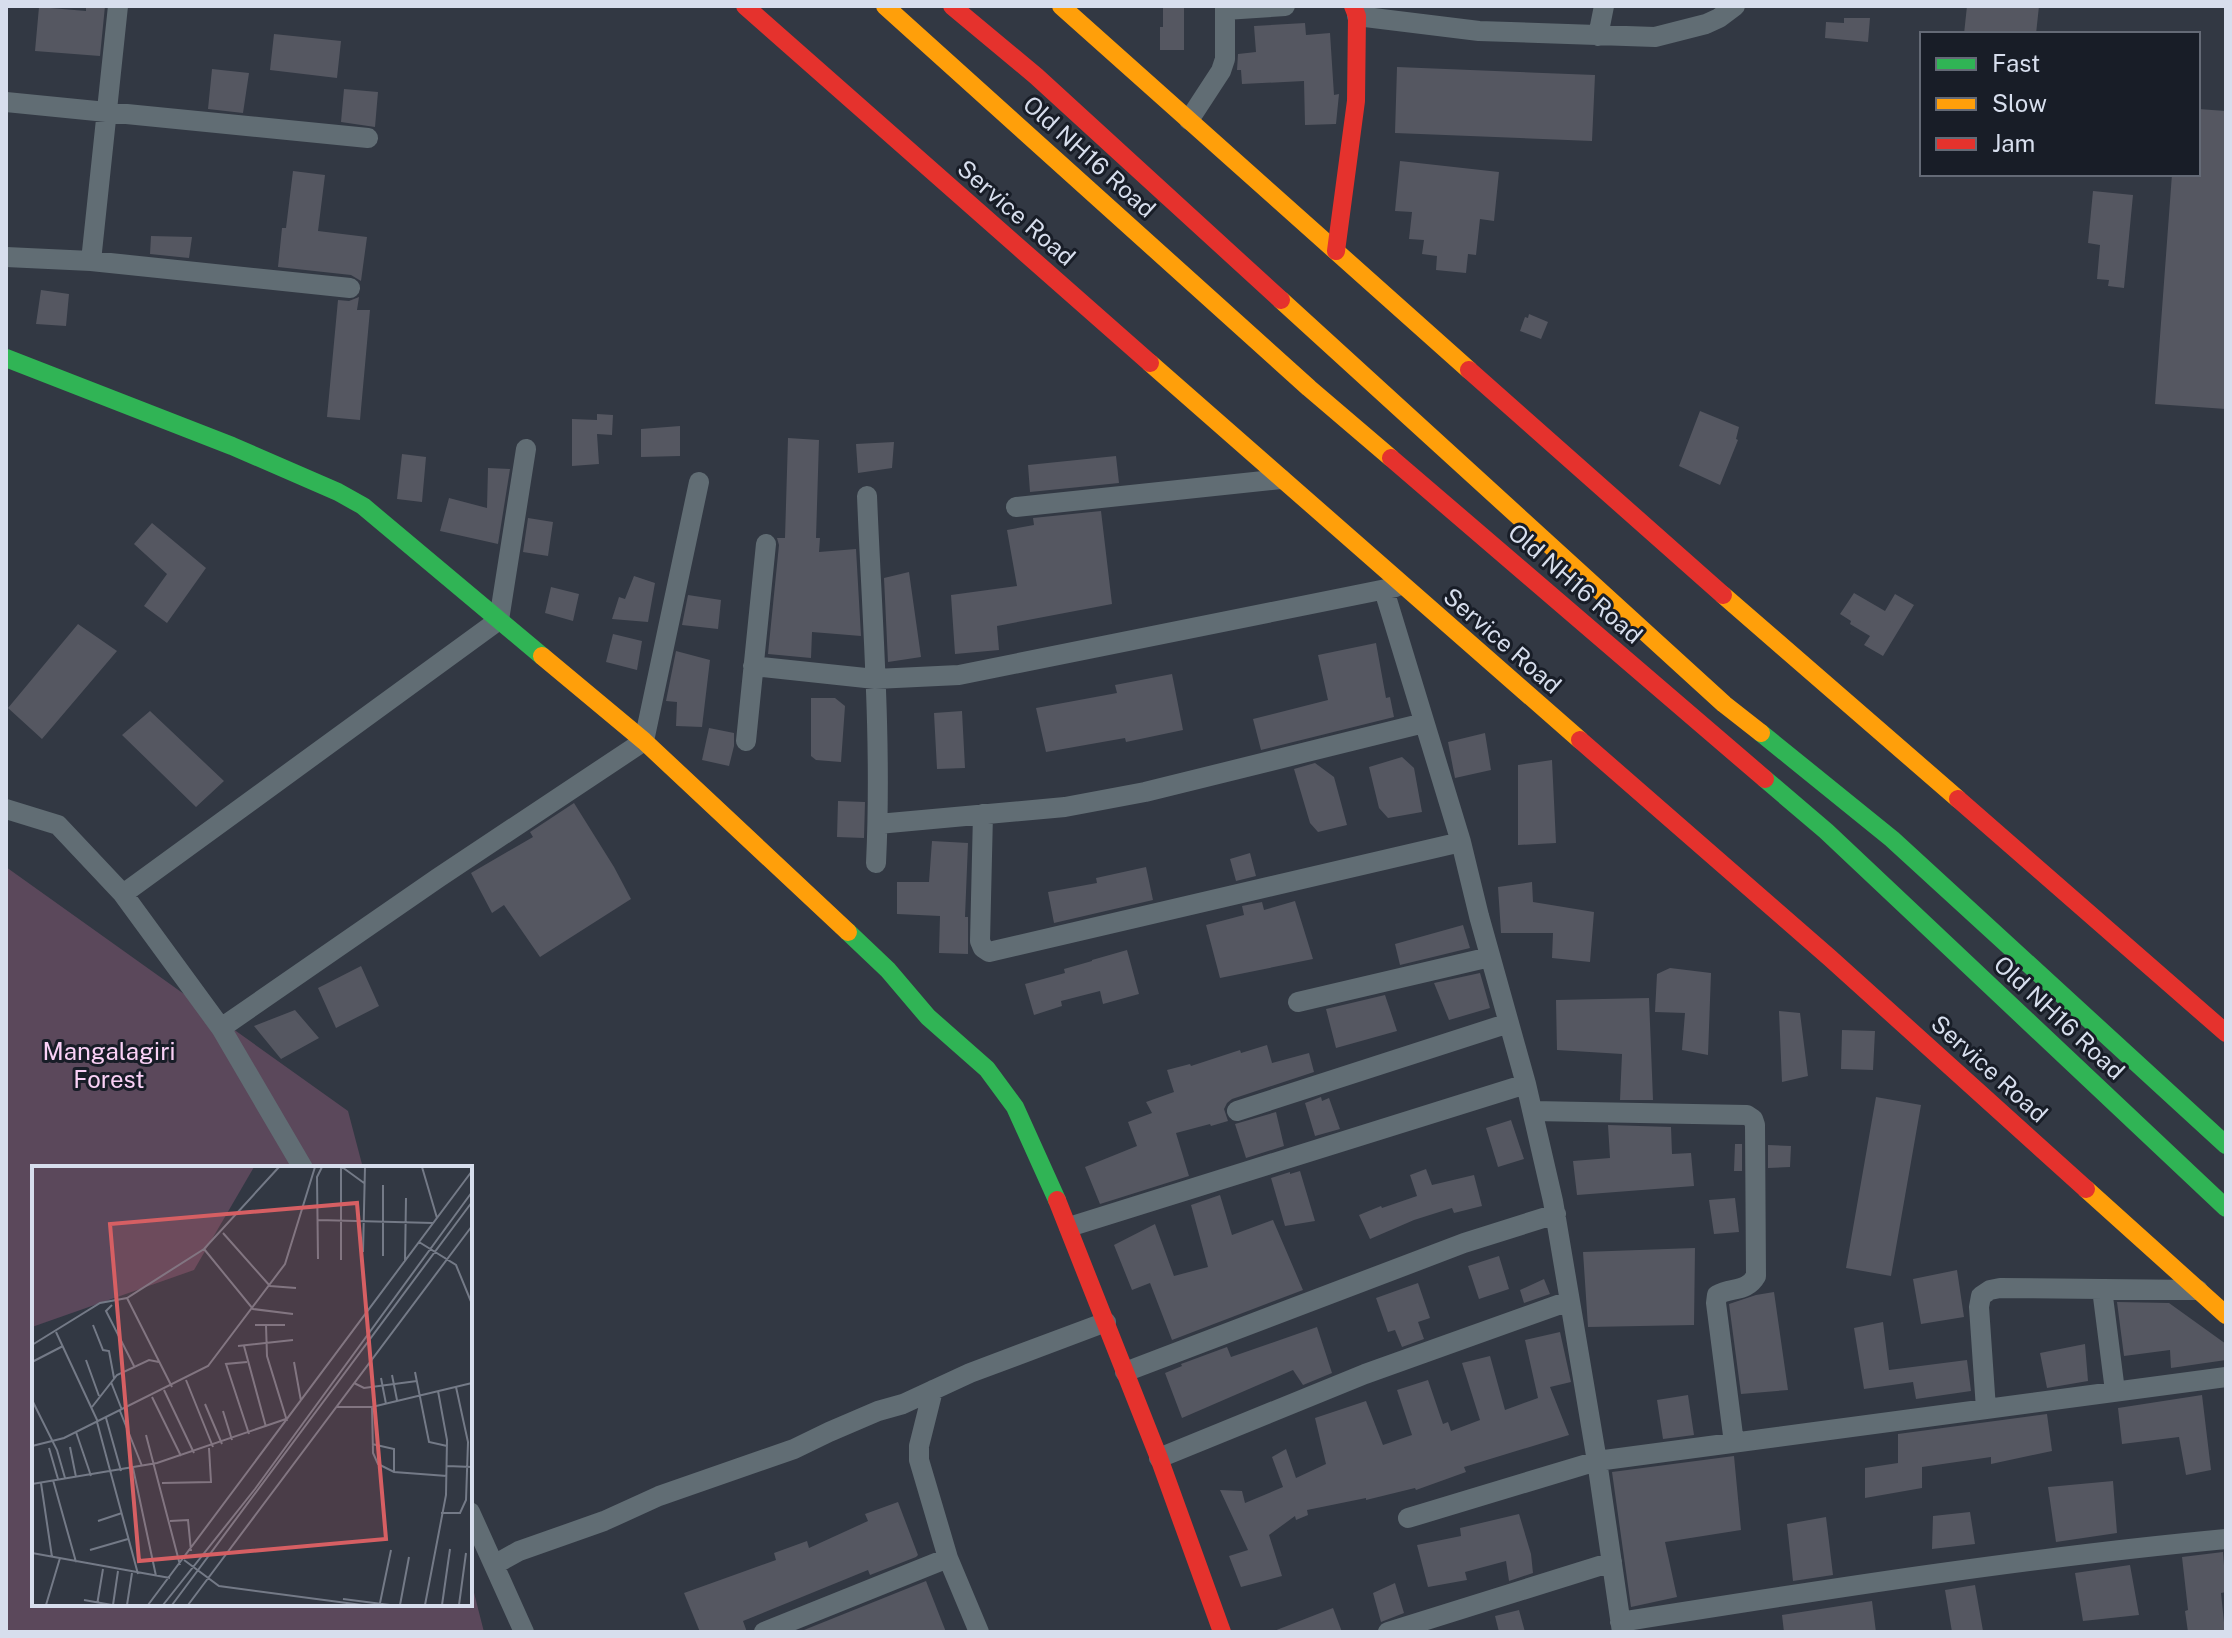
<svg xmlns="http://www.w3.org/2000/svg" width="2232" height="1638" viewBox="0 0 2232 1638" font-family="'Public Sans',sans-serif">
<rect width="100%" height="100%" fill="#323843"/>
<!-- green -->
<path fill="#5b485b" d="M6 867 348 1111 363 1168H34V1604H470V1577L484 1632H6Z"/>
<!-- building -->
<path fill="#555761" d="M86 6H105L100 56 35 51 39 7 86 11Z
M1163 6H1184V50H1160V27H1163Z
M1967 6H2039L2036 34H1964Z
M1844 18H1870L1868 42 1825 38 1826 22 1844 23Z
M1305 23 1306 35 1330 33 1334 95 1339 94 1336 124 1305 125 1304 81 1242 84 1241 70H1237L1238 54 1256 52 1254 26Z
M274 34 341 41 337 78 270 70Z
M1397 67 1595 75 1592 141 1395 133Z
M212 69 249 73 243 113 208 109Z
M344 89 378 92 375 127 341 122Z
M2198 109 2226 111V409L2155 404 2172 174H2198Z
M1400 161 1499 172 1494 221 1480 219 1476 255 1468 254 1466 273 1436 270 1437 256 1422 254 1424 240 1409 239 1412 212 1395 211Z
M293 171 325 175 318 231 367 237 361 281 351 275 278 267 282 228H286Z
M2093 191 2133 195 2124 288 2108 286 2109 280 2097 279 2100 245 2088 243Z
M151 236 192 237 189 258 150 254Z
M41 290 69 294 66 326 36 324Z
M359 297 357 310H370L360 420 327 417 338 300 349 301Z
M1529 314 1548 322 1541 339 1520 331 1525 317 1528 318Z
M1700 411 1739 427 1736 439 1738 440 1720 485 1679 466Z
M597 414 613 415 612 435 597 434 599 464 572 466V419L597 420Z
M680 426V456L641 457V429Z
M788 438 819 440 816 538H820L819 552 856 549 861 636 812 632 811 658 768 654 779 545 777 538H785Z
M894 442 892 468 858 473 856 444Z
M402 454 426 457 422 502 397 499Z
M1116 456 1119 483 1030 492 1028 465Z
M488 468 510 469 498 544 440 531 449 498 487 508Z
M1101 511 1112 604 997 626 999 650 955 654 951 595 1017 586 1007 530 1034 525 1033 518Z
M528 518 553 522 548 556 523 552Z
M152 523 206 568 167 623 144 606 167 574 134 544Z
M909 572 921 657 888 662 884 578Z
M634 576 655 583 648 622 612 619 619 597 625 599Z
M551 587 579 594 573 621 545 613Z
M1854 593 1885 611 1895 594 1914 605 1883 656 1864 645 1870 636 1850 624 1851 621 1840 614Z
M688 595 721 600 718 629 682 625Z
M78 624 117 651 42 739 8 708Z
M613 634 642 641 637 670 606 662Z
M1376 643 1386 698 1390 697 1394 717 1261 750 1253 719 1328 700 1318 655Z
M676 651 710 660 702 727 676 726 677 702 666 701Z
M1172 674 1183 730 1126 742 1125 738 1046 752 1036 708 1117 693 1115 685Z
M811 698H835L845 706 841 762 816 760 811 756Z
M150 711 224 781 196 807 122 735Z
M962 711 965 768 937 769 934 713Z
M709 728 734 733V746L729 766 702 760Z
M1485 733 1491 770 1455 778 1448 742Z
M1402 757 1414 768 1422 812 1388 818 1379 808 1369 767Z
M1552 760 1556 843 1518 845V765Z
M1315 763 1334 777 1347 825 1318 832 1310 823 1294 769Z
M838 801 865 802 864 838 837 837Z
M574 803 614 867 631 899 540 957 504 905 492 913 471 873 533 837 530 832Z
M932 841 968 843 965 917H968V954L939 953 940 916 897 914V882H929Z
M1250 853 1256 876 1236 881 1230 859Z
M1146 867 1153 900 1054 923 1048 892 1097 883 1096 878Z
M1532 882 1533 902 1594 912 1590 962 1552 958 1553 933H1501L1498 887Z
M1295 901 1313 959 1220 978 1206 925 1244 915 1242 906 1262 902 1264 910Z
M1463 925 1470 948 1400 965 1395 944Z
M1127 950 1139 994 1103 1004 1100 991 1061 1001 1062 1006 1034 1015 1025 984 1065 973 1064 969 1092 961V960Z
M361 966 379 1006 336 1028 318 988Z
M1670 968 1711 973 1708 1055 1682 1050 1685 1013 1655 1012 1657 974Z
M1480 973 1490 1008 1449 1020 1434 983Z
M1385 995 1397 1031 1336 1048 1326 1009Z
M1649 998 1653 1100H1620L1622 1054 1557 1050 1556 1000Z
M295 1010 319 1038 281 1059 254 1026Z
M1779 1011 1800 1013 1808 1076 1782 1082Z
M1842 1030 1875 1031 1873 1070 1841 1069Z
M1267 1045 1272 1063 1309 1053 1314 1072 1232 1099 1227 1103 1224 1109 1228 1121 1211 1126 1210 1124 1176 1133 1189 1176 1100 1204 1085 1167 1137 1146 1128 1122 1152 1113 1146 1102 1174 1092 1167 1070 1190 1064 1191 1066 1240 1050 1241 1053Z
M1321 1097 1322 1101 1329 1098 1340 1129 1315 1136 1305 1103Z
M1876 1097 1921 1105 1891 1276 1846 1268Z
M1276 1112 1284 1146 1246 1158 1235 1124Z
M1511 1120 1524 1159 1498 1167 1486 1128Z
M1608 1125 1671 1127 1672 1154 1691 1153 1694 1186 1577 1195 1573 1161 1610 1158Z
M1735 1144H1742V1171H1734Z
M1768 1145 1791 1146 1790 1167 1768 1168Z
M1426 1169 1432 1185 1474 1175 1482 1206 1454 1213 1452 1208 1414 1220 1370 1239 1359 1215 1381 1206 1382 1208 1417 1196 1410 1175Z
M1300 1171 1315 1221 1285 1226 1271 1178 1290 1172V1174Z
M1220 1195 1232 1235 1273 1220 1303 1290 1172 1340 1150 1283 1132 1290 1114 1245 1155 1224 1174 1276 1208 1267 1191 1205Z
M1735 1198 1739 1232 1714 1234 1709 1200Z
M1695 1248 1694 1325 1588 1327 1583 1252Z
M1499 1256 1509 1289 1479 1299 1468 1266Z
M1957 1270 1964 1317 1921 1324 1913 1279Z
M1544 1279 1550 1294 1524 1303 1520 1290Z
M1418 1283 1430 1318 1418 1322 1424 1339 1402 1347 1395 1330 1388 1332 1376 1298Z
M1774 1292 1788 1390 1741 1394 1729 1304 1756 1295Z
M2117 1302 2169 1303 2226 1344V1360L2171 1368 2170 1350 2124 1356Z
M1883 1322 1889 1370 1967 1360 1971 1391 1916 1399 1913 1382 1864 1389 1854 1328Z
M1317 1327 1332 1373 1303 1385 1293 1370 1182 1418 1165 1373 1182 1366 1181 1364 1227 1347 1231 1357Z
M1560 1332 1571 1382 1550 1387 1569 1435 1464 1467 1466 1472 1416 1490 1415 1488 1366 1500V1498L1307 1510 1308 1515 1296 1520 1295 1516 1269 1535 1282 1576 1241 1587 1229 1556 1248 1550 1220 1490 1242 1491 1245 1503 1283 1487 1272 1457 1286 1449 1296 1478 1326 1464 1315 1418 1366 1401 1383 1445 1412 1435 1397 1390 1428 1380 1443 1424 1448 1422 1451 1431 1480 1420 1462 1363 1490 1356 1505 1410 1538 1398 1525 1340Z
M2085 1344 2088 1381 2047 1388 2040 1353Z
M1688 1395 1694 1435 1663 1439 1657 1400Z
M2202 1395 2211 1470 2186 1475 2179 1437 2122 1444 2118 1408Z
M2047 1414 2052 1451 1991 1464V1457L1922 1467V1488L1865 1498V1468L1898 1463V1434Z
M1734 1456 1741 1530 1665 1542 1677 1597 1631 1607 1612 1472Z
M2113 1481 2117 1533 2056 1542 2048 1487Z
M898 1502 918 1555 916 1557 870 1575 868 1570 743 1621 747 1632H700L684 1593 776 1560 774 1553 807 1541 809 1548 868 1521 865 1514Z
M1970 1512 1975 1544 1932 1549 1933 1516Z
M1519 1514 1531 1554 1533 1573 1509 1581 1506 1561 1465 1572 1467 1580 1428 1587 1417 1545 1461 1536 1460 1528Z
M1826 1517 1833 1575 1793 1581 1787 1524Z
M2223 1552 2226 1592 2221 1593 2225 1632H2188L2185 1611 2188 1610 2182 1557Z
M2130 1565 2139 1615 2083 1621 2075 1573Z
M926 1581 946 1632H799Z
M1395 1583 1404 1613 1381 1622 1373 1593Z
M1975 1585 1983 1631 1952 1632 1945 1590Z
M1872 1601 1876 1632H1784L1782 1615Z
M1333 1608 1342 1632H1274V1631Z
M1519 1610 1525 1632H1499L1495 1616Z"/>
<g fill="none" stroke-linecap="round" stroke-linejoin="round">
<!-- street -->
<path stroke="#616d74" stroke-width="20" d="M1225 10 1285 6
M1357 16 1479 31 1655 37 1706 24 1719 18 1735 6
M1598 36 1604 6
M6 102 368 138
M1189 120 1221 71 1225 59V6
M6 257 91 261 350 288
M91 261 118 6
M867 496C872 618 882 741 876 863
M1016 507 1281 479
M1384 590 1461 842 1479 916 1526 1084 1553 1201 1597 1461 1622 1632
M753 666 875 679 959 675 1396 587
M746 741 766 544
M6 809 58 825 123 894 221 1028 303 1168
M983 814 980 941 983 948 989 952 1461 842
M878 824 1065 807 1145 792 1424 723
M123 894 499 620 526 449
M1298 1002 1490 957
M221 1028 438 878 644 741 699 482
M1237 1111 1509 1023
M1533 1111 1747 1115 1753 1119 1755 1125 1756 1276C1747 1292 1732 1287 1717 1295L1716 1303 1734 1443
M1069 1227 1526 1084
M2102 1289 2115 1391
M1125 1372 1464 1243 1556 1214
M933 1390 919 1446V1460L948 1558 979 1632
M1986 1409 1979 1307 1981 1296 1990 1290 2000 1288 2198 1290
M1159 1458 1365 1374 1569 1301
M470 1512 524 1632
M1408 1518 1597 1461 2226 1377
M494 1565 519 1551 604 1521 659 1496 794 1449 829 1432 878 1411 903 1404 970 1373 1106 1322
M1620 1622C1821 1590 2023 1558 2226 1539
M764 1632 948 1558
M1388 1632 1612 1562"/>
<!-- fast -->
<path stroke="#30b455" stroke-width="18" d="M6 358 232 446 338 492 363 506 542 656
M1761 733 1892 839 2226 1145
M1765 779 1826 831 2226 1208
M848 932 888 970 928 1017 987 1069 1015 1107 1057 1200"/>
<!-- slow -->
<path stroke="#ff9f0a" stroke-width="18" d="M885 6 1309 388 1391 458
M1061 6 1469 370
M1281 300 1724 704 1761 733
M1150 363 1580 740
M1723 595 1958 799
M542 656 644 741 848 932
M2086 1189 2226 1315"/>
<!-- jam -->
<path stroke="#e5322d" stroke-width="18" d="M745 6 1150 363
M952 6 1036 76 1281 300
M1336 251 1356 101 1357 16 1353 6
M1469 370 1723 595
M1391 458 1765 779
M1580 740 1830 958 2086 1189
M1958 799 2226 1033
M1057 1200 1159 1458 1222 1632"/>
</g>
<g text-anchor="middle" stroke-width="6" stroke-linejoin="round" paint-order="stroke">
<!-- street labels -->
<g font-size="24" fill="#d7deed" stroke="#181d27">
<text transform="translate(1089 157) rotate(42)" y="8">Old NH16 Road</text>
<text transform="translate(1016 213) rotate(41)" y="8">Service Road</text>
<text transform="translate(1575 584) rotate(41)" y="8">Old NH16 Road</text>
<text transform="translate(1502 641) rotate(41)" y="8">Service Road</text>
<text transform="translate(2059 1018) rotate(43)" y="8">Old NH16 Road</text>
<text transform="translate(1989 1069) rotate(42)" y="8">Service Road</text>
</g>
<!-- park labels -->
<g font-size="24" fill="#fad1f6" stroke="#181d27">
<text x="109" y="1060">Mangalagiri<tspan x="109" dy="28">Forest</tspan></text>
</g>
</g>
<!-- overview -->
<g transform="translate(32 1166)">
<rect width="440" height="440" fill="#323843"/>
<path d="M0 1H222L162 104 0 161Z" fill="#5b485b"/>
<path fill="none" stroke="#747a87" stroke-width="2" d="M310 1 332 17M390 1 405 52M351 19V90M286 54 401 57M191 67 238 120 264 122M387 76 424 99 440 138M172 83 221 143 261 148M331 86 333 1M286 93 285 11 290 1M309 94V1M373 95 374 32M95 132 140 221M80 139 74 145 102 200M61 159 71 184 77 185 82 212M223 159H253M234 159 235 190 255 255M24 166 66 256M0 179 68 137 95 132 172 83 247 1M206 180 261 174M212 180 234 261M54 194 67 230M0 196 31 180M215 196 194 198 217 268M262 196 269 235M383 206 397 276 415 280M360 209 365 234M349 212 354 238M154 214 181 281M79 216 90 244M322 217 332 222 385 215M132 224 162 287M120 231 149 290M0 234 25 284 33 312M173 238 190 278M60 241 85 209 117 194 127 196M304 241H340L440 217M340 241 341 287 346 298 362 306 415 310M88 245 110 300M191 245 200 274M74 252 89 305M65 256 106 408M44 266 59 310M114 269 148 399M340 278 362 283V306M0 280 32 272 176 200 253 98 283 1M38 281 44 311M17 282 26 313M415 300 440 301M101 302 124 410M21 314 44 396M9 317 20 391M130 317 179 316 177 282M0 318 125 297 254 253M409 347H428L434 334 436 276 424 221M66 355 90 347M138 355 156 354 159 385M58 384 96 373M0 387 138 412M152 394 187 420 330 439M311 433 358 439M52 434 80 439M348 437 359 384M14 439 28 392M65 439 71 403M81 439 86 405M95 439 100 407M116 439 440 5M131 439 223 323 440 26M140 439 440 36M156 439 440 60M368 439 377 391M393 439 414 329 415 274 406 225M410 439 418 383M427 439 434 387"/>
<path fill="#d65f63" fill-opacity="0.15" stroke="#d65f63" stroke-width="4" d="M325 37 354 373 107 395 78 58Z"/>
<rect width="440" height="440" fill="none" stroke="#d7deed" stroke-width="4"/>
</g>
<!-- border -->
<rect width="2232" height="1638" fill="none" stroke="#d7deed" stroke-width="16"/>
<!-- legend -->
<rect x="1920" y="32" width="280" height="144" fill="#181d27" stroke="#646a76" stroke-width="2"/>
<rect x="1936" y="58" width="40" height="12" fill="#30b455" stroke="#646a76" stroke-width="2"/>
<text x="1992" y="72" font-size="24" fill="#d7deed">Fast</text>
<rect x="1936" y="98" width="40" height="12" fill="#ff9f0a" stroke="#646a76" stroke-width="2"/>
<text x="1992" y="112" font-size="24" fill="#d7deed">Slow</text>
<rect x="1936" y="138" width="40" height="12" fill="#e5322d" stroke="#646a76" stroke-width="2"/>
<text x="1992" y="152" font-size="24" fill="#d7deed">Jam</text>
</svg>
